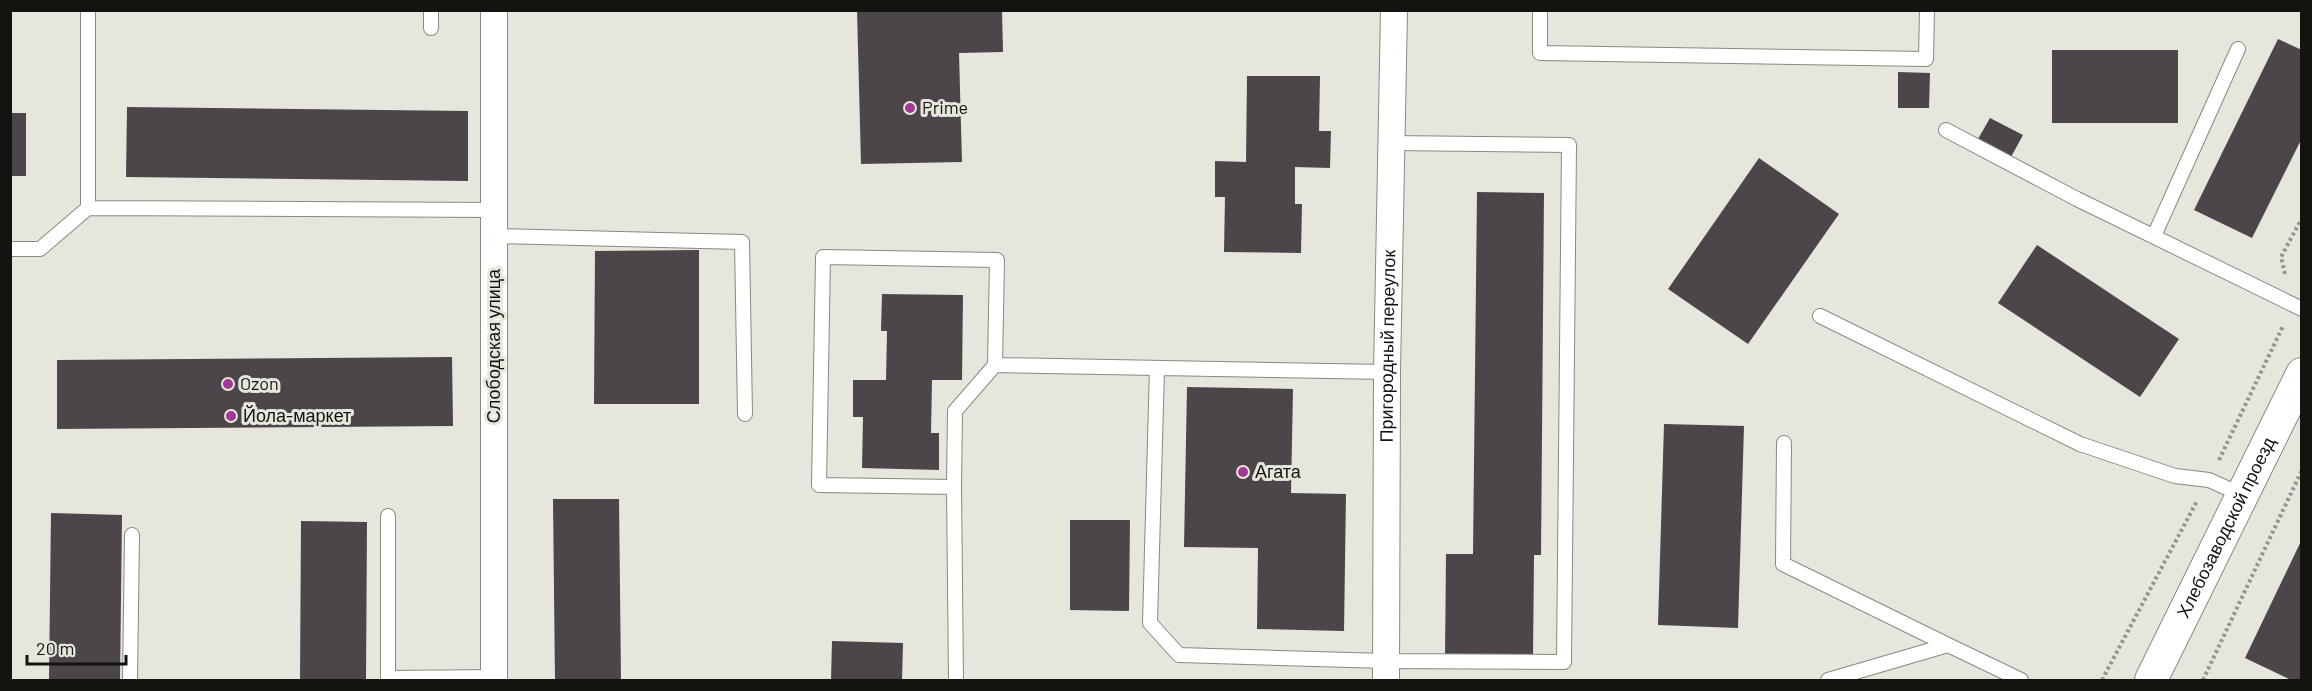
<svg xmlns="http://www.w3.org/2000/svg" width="2312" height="691" viewBox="0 0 2312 691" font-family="Barlow,sans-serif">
<rect width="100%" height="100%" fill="#e6e6dd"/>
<!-- building -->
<path fill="#4c454a" d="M857 10H1002L1003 52 959 53 962 162 861 164Z
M2278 39 2302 50V138L2252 238 2194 210Z
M2052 50H2178V123H2052Z
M1898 72 1930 73 1929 108H1898Z
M1247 76H1320L1319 131H1331L1330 168 1295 167V204H1302L1301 253 1224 252 1225 197H1215V161L1246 162Z
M127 107 468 111V181L126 177Z
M10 113H26V176H10Z
M1990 118 2023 135 2011 157 1978 139Z
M1759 158 1839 214 1748 344 1668 289Z
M1477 192 1544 193 1541 555H1534L1533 658 1445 657 1446 554H1473Z
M2037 245 2179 339 2140 397 1998 303Z
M699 250V404H594L595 251Z
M882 294 963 295 962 380H932L931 433H939V470L862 468 863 417H853V380H886L887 331H881Z
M452 357 453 426 57 429V360Z
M1187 387 1293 389 1291 493 1346 494 1344 631 1257 629 1258 548 1184 547Z
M1664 424 1744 426 1738 628 1658 625Z
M553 499H619L621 680H555Z
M51 513 122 515 120 680H49Z
M1070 520H1130L1129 611 1070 610Z
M301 521 367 522 366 680H300Z
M2302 539V680H2291L2245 658Z
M832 641 903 643 902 680H831Z"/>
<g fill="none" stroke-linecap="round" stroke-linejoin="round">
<!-- service casing -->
<g stroke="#898981" stroke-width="16">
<path id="service" d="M431 10V28
M1540 10V53L1926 59 1927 10
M1946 130 2077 199 2302 309
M88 208V10
M494 236 742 242 745 414
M2154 236 2238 49
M10 249H40L88 208 494 210
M1820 316 2080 444 2175 476 2209 480 2242 495
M995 365 955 411 954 487 819 485 823 257 997 260 995 365 1387 372
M1157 368 1150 623 1179 655 1386 661 1564 662 1569 145 1391 143
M1784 443 1783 564 1948 645
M954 487 956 680
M388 516V678L494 677
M130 680 132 535
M1828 680 1948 645 2021 680"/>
</g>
<!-- minor casing -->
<g stroke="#898981" stroke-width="28">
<g id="minor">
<path d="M494 680V10"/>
<path id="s1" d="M1386 680 1387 372 1394 10"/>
</g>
</g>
<!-- tertiary casing -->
<g stroke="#898981" stroke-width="34">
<g id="tertiary">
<path id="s2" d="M2151 680 2302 374"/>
</g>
</g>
<!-- path -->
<path stroke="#95958f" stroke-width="4" stroke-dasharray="3 3" stroke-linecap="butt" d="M2285 274 2281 257 2302 218
M2219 460 2283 326
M2102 680 2197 501
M2203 680 2302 470"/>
<!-- service -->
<use href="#service" stroke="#fff" stroke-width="14"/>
<!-- minor -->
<use href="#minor" stroke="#fff" stroke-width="26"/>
<!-- tertiary -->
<use href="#tertiary" stroke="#fff" stroke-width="32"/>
</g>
<!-- markers -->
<g fill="#a53796" stroke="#e6e6dd" stroke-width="2">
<circle cx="910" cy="108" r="6"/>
<circle cx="228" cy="384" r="6"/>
<circle cx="231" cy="416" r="6"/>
<circle cx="1243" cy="472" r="6"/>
</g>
<g text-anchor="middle" stroke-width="6" stroke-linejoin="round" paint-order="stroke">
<!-- poi labels -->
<g font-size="18" fill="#131310" stroke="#e6e6dd" text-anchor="start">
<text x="922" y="114">Prime</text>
<text x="240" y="390">Ozon</text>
<text x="243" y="422">Йола-маркет</text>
<text x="1255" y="478">Агата</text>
</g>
<!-- street labels -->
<g font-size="18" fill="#131310" stroke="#e6e6dd">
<text dy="6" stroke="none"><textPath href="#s1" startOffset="334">Пригородный переулок</textPath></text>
<text transform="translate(494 346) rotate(-90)" y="6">Слободская улица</text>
<text dy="6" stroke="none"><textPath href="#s2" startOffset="170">Хлебозаводской проезд</textPath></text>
</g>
</g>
<!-- border -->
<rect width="2312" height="691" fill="none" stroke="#131310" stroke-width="24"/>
<!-- scale -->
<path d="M27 655v9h99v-9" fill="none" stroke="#131310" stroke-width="3"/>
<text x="36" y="655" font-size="18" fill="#131310" stroke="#e6e6dd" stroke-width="4.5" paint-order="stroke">20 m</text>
</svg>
